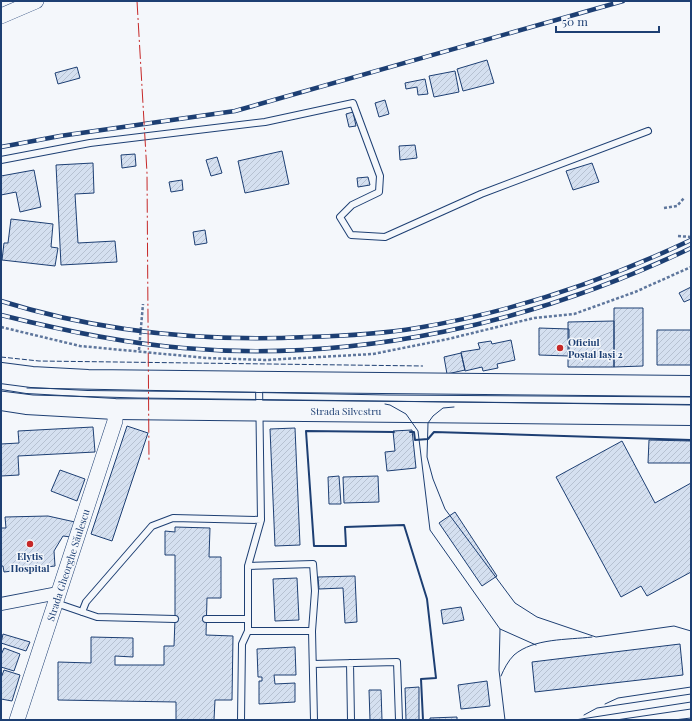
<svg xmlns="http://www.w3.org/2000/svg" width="692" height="721" viewBox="0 0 692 721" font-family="'Playfair Display',serif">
<defs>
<pattern id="building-hatch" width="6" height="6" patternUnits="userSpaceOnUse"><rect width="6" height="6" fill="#d5e0f0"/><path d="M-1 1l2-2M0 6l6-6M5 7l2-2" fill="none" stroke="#b6c1d1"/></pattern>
</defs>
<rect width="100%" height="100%" fill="#f4f7fb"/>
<!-- building -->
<path fill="url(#building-hatch)" stroke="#1d3f73" d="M487 60 494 83 463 91 457 69Z
M77 67 80 78 58 84 55 73Z
M455 71 459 92 434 97 429 76Z
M425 79 428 94 418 95 417 87 406 89 405 83Z
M385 100 389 114 379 117 375 103Z
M353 112 356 126 349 127 346 114Z
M415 145 417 158 400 160 399 146Z
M282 151 289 184 245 193 238 161Z
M135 154 136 166 122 168 121 155Z
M217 157 222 173 211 176 206 160Z
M93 163 94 193 75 194 78 243 115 241 117 262 61 265 56 165Z
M592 163 599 182 573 190 566 171Z
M34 170 41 207 20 212 16 192 1 195V176Z
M368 177 370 185 358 187 357 178Z
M182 180 183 190 171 192 169 182Z
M11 219 53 224 51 247 58 248 55 266 2 260 4 243H8Z
M205 230 207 243 195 245 193 232Z
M691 287V299L684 302 679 293Z
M614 308H643V366L614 367Z
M614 321V367H568V322Z
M539 328 569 329V356L539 355Z
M657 330H691V365H657Z
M511 340 515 360 497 364 498 368 483 371 482 367 465 371 461 352 480 349 478 343 491 341 492 344Z
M461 353 465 370 447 374 444 357Z
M127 426 148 433 112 541 91 534Z
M93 427 95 452 18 456 19 475 1 476V444L19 443 18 431Z
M295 428 300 545 275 546 270 429Z
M412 430 416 468 387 471 385 452 395 451 393 431Z
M649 440 691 441V463H648Z
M622 441 655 503 691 483V572L647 596 641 586 621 597 556 477Z
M60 470 85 479 77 501 51 491Z
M339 476 341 504H329L328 477Z
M378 476 379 502 344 503 343 477Z
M455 512 497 576 482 586 439 523Z
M48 516 75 522 71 537 63 536 54 551 55 566 4 572 3 566H1V528H6L5 517Z
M175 527 210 528 209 557H221V598H207L206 635 233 636 232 700H215L214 720H176V702L58 700V662L91 663V637L133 638V657L115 656V665H164V646H174L175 619V555H165V531L175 532Z
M355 576 357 622 345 623 343 588 319 589 318 577Z
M297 578 299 620 275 621 273 579Z
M461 607 464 620 443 624 441 610Z
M3 634 30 642 26 651 1 643Z
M680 644 683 675 535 692 532 662Z
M295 647 296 675H274L275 684 295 683V702L259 704V681H262V677H258L257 649Z
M4 648 20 654 14 671 1 667V655Z
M4 670 20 675 12 701 1 699V678Z
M487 681 490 706 461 709 458 685Z
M419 687V720H406L405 688Z
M369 690H381L382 720H370Z
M457 717V720H430V718Z"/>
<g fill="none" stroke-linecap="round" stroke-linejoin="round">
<!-- service casing -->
<g stroke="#1d3f73" stroke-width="8">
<path id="service" d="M1 160 90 143 265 122 353 103 380 176 379 192 352 205 340 217 351 235 385 237 481 194 648 131
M248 566 313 564 315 591 312 631
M56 603 97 617 175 619
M82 612 86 602 152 526 173 518 261 520
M206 619H248
M248 631H312L314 720
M350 663 351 720
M313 664 397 662 399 720
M241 720 242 644 248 631V566L261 520 259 383"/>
</g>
<!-- minor casing -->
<g stroke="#1d3f73" stroke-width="14">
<path id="minor" d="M1 604 58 593"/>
</g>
<!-- tertiary casing -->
<g stroke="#1d3f73" stroke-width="16">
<path id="tertiary" d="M1 16 36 1
M17 720 115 421V409"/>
</g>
<!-- primary casing -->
<g stroke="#1d3f73" stroke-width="22">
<path id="primary" d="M1 373 32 377 88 380 691 386
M1 400 26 404 115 409 691 415"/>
</g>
<!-- path -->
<path stroke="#5e769c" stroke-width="2.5" stroke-dasharray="3 2" stroke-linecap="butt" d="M664 208 677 206 684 198
M678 236 691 237
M1 327 80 346 207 358 266 360 373 354 448 339 534 318 574 314 635 292 691 267
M139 350 143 304"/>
<!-- service -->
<use href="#service" stroke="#f4f7fb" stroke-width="6"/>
<!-- minor -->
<use href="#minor" stroke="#f4f7fb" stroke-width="12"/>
<!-- tertiary -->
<use href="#tertiary" stroke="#f4f7fb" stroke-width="15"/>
<!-- primary -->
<use href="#primary" stroke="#f4f7fb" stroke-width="20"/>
<!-- tram -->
<path stroke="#1d3f73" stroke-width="1" d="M27 388 387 395 691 397
M1 391 33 395 138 398 691 405
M385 404 390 405 406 414 418 431 430 530 500 629 499 670 505 720
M454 407 443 408 433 416 428 423 427 457 433 479 445 509 515 603 537 617 596 637 674 626 691 631
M500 629 536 645
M501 676C504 669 508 661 514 655 534 638 567 640 592 637
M605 704 618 698 691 687
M584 715 597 708 691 694
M575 720 691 702
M616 720 691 709
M674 720 691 718"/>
<!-- rail casing -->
<g stroke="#1d3f73" stroke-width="4.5">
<path id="rail" d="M1 147 60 136 235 111 623 1
M1 301C100 332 203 342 307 337 344 336 381 334 417 328 512 312 604 281 691 240
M1 315C61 330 121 343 183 348 357 363 534 323 691 248"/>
</g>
<!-- rail -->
<use href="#rail" stroke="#f4f7fb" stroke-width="3" stroke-dasharray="9" stroke-linecap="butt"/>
<!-- fence -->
<path stroke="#1d3f73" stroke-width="1" stroke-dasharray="5 2" stroke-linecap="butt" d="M1 357 39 361 423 366"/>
<!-- wall -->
<path stroke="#1d3f73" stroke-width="2" d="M394 432 306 431 314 546H346L345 527 404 525 427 599 436 678 421 679 423 720
M410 432H414L415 440 428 439 434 432 691 440"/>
<!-- power -->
<path stroke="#c62828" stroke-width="1" stroke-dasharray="14 3 2 3" stroke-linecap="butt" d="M137 1 147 173 149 462"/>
</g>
<!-- markers -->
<g fill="#c62828" stroke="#f4f7fb" stroke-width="1.5">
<circle cx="560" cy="348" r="4"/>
<circle cx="30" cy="544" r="4"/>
</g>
<g text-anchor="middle" stroke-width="3" stroke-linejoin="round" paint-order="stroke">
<!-- poi labels -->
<g font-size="10" font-weight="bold" fill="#1d3f73" stroke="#f4f7fb" text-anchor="start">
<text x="568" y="346">Oficiul<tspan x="568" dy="12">Poștal Iași 2</tspan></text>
<text x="30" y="560" text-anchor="middle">Elytis<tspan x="30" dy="12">Hospital</tspan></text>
</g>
<!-- street labels -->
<g font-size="10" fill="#1d3f73" stroke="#f4f7fb">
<text x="346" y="415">Strada Silvestru</text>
<text transform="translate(68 565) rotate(-72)" y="4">Strada Gheorghe Săulescu</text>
</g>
</g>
<!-- border -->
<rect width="692" height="721" fill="none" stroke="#1d3f73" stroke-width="4"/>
<!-- scale -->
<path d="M556 26v6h103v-6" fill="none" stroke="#1d3f73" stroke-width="2"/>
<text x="562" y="26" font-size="12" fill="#1d3f73" stroke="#f4f7fb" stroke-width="3" paint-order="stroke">50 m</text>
</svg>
